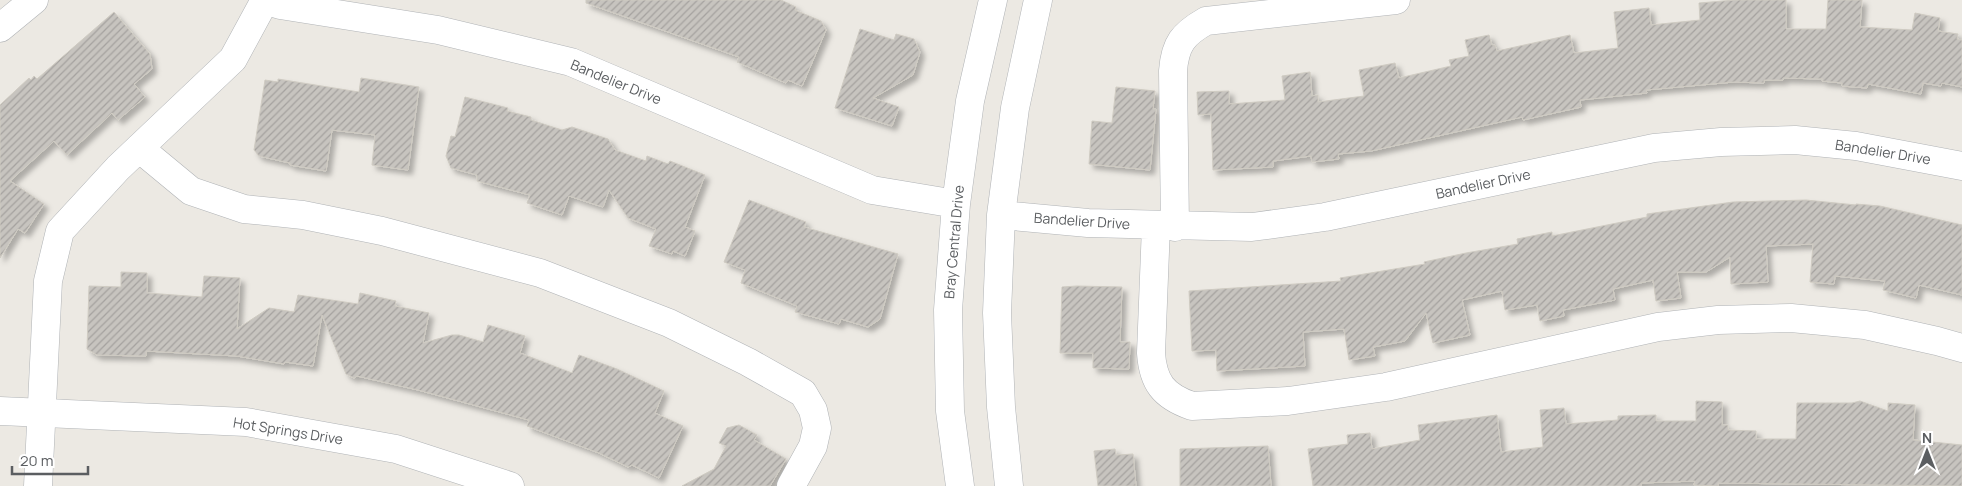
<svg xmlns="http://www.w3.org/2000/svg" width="1962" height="486" viewBox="0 0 1962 486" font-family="Manrope,sans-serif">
<defs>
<pattern id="building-hatch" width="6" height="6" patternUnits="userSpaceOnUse" patternTransform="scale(1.25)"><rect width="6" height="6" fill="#c7c4bf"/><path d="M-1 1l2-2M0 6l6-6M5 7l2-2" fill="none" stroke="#a5a29f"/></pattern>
<filter id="shadow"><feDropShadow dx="4.5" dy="4.5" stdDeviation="2.5" flood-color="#0004"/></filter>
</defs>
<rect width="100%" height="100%" fill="#ece9e3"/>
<!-- building -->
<path fill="url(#building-hatch)" stroke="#cfcbc2" filter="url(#shadow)" d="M586 0H781L796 7 795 10 821 21 826 30 802 86 788 80 786 83 737 62 739 57 586 3Z
M1735 0H1786V29H1826L1828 0H1862L1860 27 1912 30 1915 13 1940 18 1938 31 1958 34 1957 39 1962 40V87L1942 83 1941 86 1923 83 1921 94 1868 84 1867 88 1842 86V83L1822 81 1823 79 1783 78V80H1764V83L1734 82 1646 90 1647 93 1580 100 1581 107 1523 120 1522 117 1371 151 1338 154 1339 159 1312 162 1311 156 1273 161V167L1213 170 1211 114 1198 115 1197 92 1229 91V104L1285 100 1282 76 1310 72 1312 96 1318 95V102L1364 96 1359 70 1395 63 1399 78 1451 66 1449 60 1469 56 1465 40 1489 35 1492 45H1495L1497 51 1570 35 1574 53 1618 48 1614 12 1649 8 1651 25 1700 20 1699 3Z
M114 12 150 54 152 69 134 84 145 97 118 120 112 113 67 155 54 141 10 181 44 204 25 233 18 229 0 258V105L29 78 31 80 34 76 37 79Z
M860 29 894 40 896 34 914 39 920 52 913 75 873 98 899 107 892 126 835 108Z
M361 78 419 87 408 170 372 165 375 135 332 130 326 171 290 165V163L259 156 254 150 265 80 278 82V79L359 92Z
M1116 87 1155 91 1153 109H1156L1150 170 1089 164 1092 121 1112 123Z
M465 97 508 108 507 111 531 117V120L562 130 572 127 608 139 615 150 646 161 647 156 668 164 670 161 705 175 685 227 695 231 685 256 673 251 672 254 649 246 656 229 628 218 609 190 603 207 569 196 562 215 527 203 530 195 477 181V175L451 168 446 156 451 136 455 137Z
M749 200 806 222 804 227 898 254 880 319 868 327 841 319 839 324 795 312 797 306 741 283 745 270 724 262Z
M1806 200 1856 205V204L1880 206 1962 225V295L1919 285 1916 298 1883 290 1885 281 1835 276 1834 284 1810 282 1813 244 1766 246 1768 282 1731 284 1730 257 1706 272H1677L1681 298 1656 301 1653 280 1613 289 1615 300 1563 310 1564 316 1540 321 1537 305 1505 310 1502 291 1462 300 1470 335 1433 343 1426 313 1405 341 1373 347 1375 356 1349 360 1344 329 1303 332 1305 366 1217 371 1216 350 1192 351 1189 291 1341 281 1340 278 1425 264 1424 262 1466 253 1518 244 1517 239 1552 232V236L1647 217V214L1733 202Z
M121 272 147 273V293L202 297 204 276 240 278 237 329 269 308 294 312 298 295 358 304 360 293 396 301 395 306 429 313 423 343 452 335H459L483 342 488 325 525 336 520 353 572 373 579 355 617 369 664 391 655 413 683 426 659 478 632 465 628 467 599 453 527 426 529 420 418 390 357 376 354 378 346 374 322 315 313 366 285 362 284 364 237 356 146 351V356L97 355 87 349 89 286 121 287Z
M1077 286 1122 287 1120 342H1130L1129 369 1093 368V353H1060L1062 287Z
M1696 401 1722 402V425H1728V430L1756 431V439H1796L1797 403H1852L1860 401 1888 411V403L1915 405 1913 440 1962 445V486L1718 483V486L1694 485 1695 481 1641 483V486H1313L1308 449 1348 444 1347 435 1370 433 1372 449 1420 440 1418 425 1497 415 1501 452 1543 447 1540 410 1564 408 1566 424 1618 420V416L1656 415V421H1696Z
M739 425 757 435 754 440 786 459 770 486H682L714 469 726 446 719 443 727 428Z
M1268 446 1271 486H1180V449Z
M1115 449 1116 455 1133 454 1136 486H1098L1094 451Z"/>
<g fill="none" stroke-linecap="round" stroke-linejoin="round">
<!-- minor casing -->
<g stroke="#b0b3b6" stroke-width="29">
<path id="minor" d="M264 0 280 5 438 30 571 62 872 190 956 204
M0 28 34 0
M139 148 191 191 244 209 303 215 382 231 540 273 669 323 748 362 803 393 813 410 817 428 813 446 791 486
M1001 215 1088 223 1252 227 1325 217 1654 148 1721 142 1795 140 1856 146 1962 166
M1156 226 1151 353C1153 382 1163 396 1192 406L1288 401 1386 387 1658 327 1718 320 1791 318 1865 325 1937 341 1962 348
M1175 227 1173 71C1175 44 1183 34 1206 21L1396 0
M0 411 246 422 396 449 510 486
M38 486 48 281 60 231 118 168 233 59 265 0
M960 486 950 411 948 310 956 204 970 101 993 0
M1009 486 1001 407 997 313 1001 215 1015 108 1038 0"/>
</g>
<!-- minor -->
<use href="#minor" stroke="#fff" stroke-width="28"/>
</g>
<g text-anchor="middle" stroke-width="4" stroke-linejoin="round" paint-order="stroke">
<!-- street labels -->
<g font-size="14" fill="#5b5e61" stroke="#fff">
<text transform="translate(616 82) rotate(22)" y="5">Bandelier Drive</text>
<text transform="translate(1883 152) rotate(9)" y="5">Bandelier Drive</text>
<text transform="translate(1483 184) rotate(-12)" y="5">Bandelier Drive</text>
<text transform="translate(1082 221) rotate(4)" y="5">Bandelier Drive</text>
<text transform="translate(954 242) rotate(-85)" y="5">Bray Central Drive</text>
<text transform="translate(288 431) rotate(9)" y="5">Hot Springs Drive</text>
</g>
</g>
<!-- north arrow -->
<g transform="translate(1927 451)" stroke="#ffffff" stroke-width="4" paint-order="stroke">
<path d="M0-4L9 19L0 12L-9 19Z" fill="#5b5e61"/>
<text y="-8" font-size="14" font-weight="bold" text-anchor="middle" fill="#5b5e61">N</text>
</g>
<!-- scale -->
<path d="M12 466v8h76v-8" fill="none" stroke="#5b5e61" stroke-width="2.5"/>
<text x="20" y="466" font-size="15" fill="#5b5e61" stroke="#ffffff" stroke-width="4" paint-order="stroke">20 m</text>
</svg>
